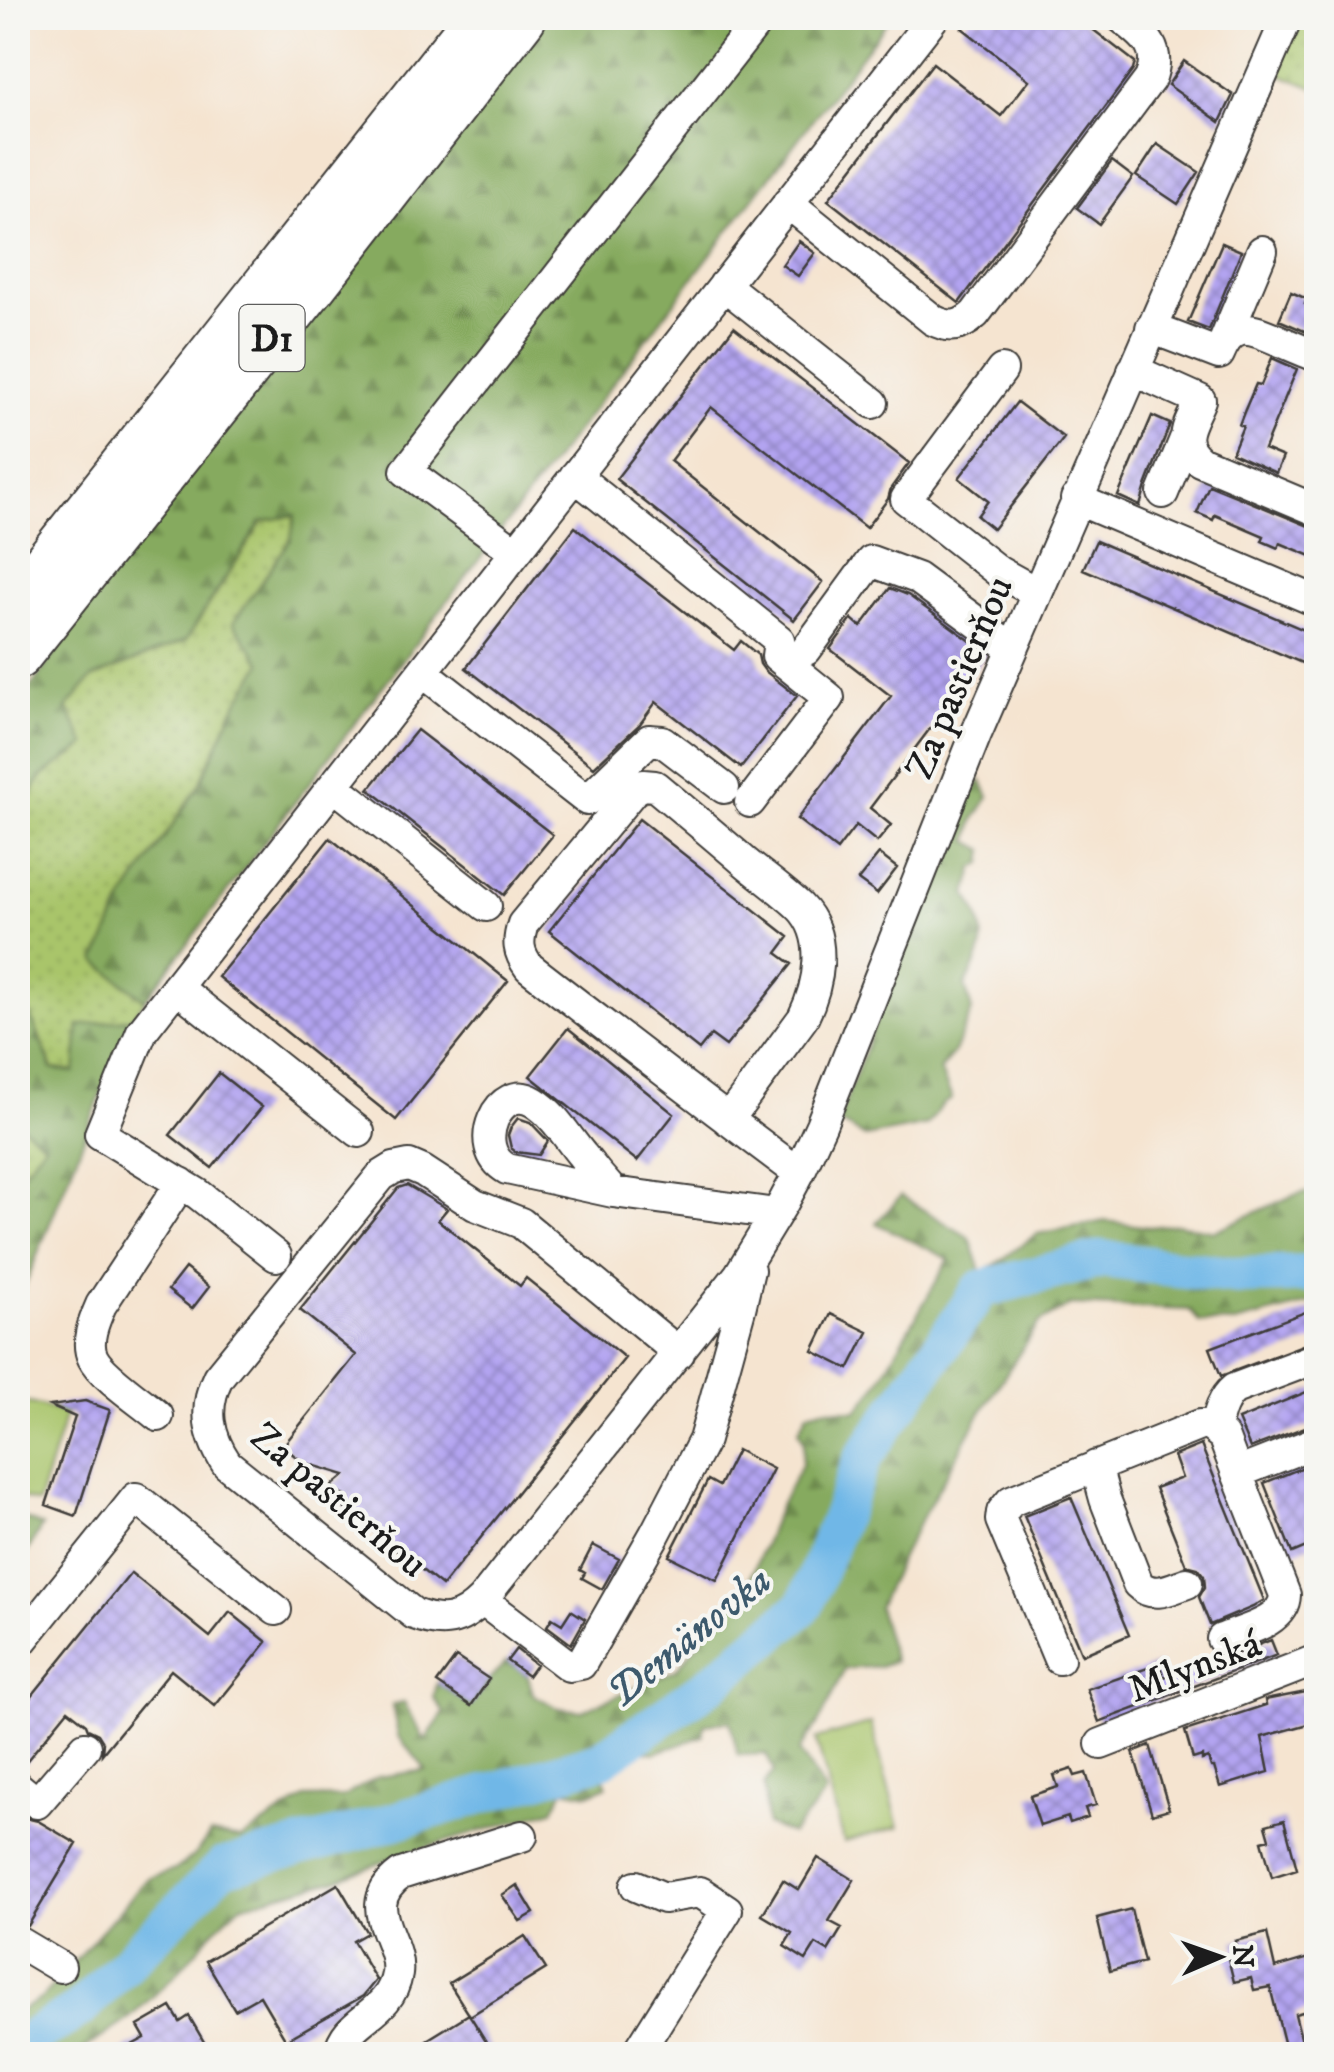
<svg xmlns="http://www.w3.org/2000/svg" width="1334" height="2072" viewBox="0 0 1334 2072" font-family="'IM FELL DW Pica',serif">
<defs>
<pattern id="grass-dots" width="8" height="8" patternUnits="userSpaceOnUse" patternTransform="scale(2.5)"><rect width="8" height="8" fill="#a9c56b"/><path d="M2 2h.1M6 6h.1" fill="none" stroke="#91a95c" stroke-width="1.8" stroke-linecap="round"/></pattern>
<pattern id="forest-firs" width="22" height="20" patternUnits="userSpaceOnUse" patternTransform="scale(2.5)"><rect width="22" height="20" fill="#86aa5f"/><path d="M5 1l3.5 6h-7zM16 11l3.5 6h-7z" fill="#6d8a4e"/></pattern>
<pattern id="building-cross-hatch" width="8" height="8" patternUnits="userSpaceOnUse" patternTransform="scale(2.5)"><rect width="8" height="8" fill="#b3a4f1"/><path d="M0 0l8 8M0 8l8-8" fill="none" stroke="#9185c2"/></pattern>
</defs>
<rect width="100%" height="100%" fill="#f6f6f2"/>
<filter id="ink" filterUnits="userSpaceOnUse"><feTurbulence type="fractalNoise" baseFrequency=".01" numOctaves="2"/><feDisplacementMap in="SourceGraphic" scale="20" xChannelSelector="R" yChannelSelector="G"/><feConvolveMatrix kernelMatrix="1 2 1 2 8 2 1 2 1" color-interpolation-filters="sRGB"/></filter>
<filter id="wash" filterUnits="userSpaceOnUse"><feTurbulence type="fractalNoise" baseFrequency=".0048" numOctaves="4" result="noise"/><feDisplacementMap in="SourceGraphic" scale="40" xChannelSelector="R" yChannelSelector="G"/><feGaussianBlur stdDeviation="2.25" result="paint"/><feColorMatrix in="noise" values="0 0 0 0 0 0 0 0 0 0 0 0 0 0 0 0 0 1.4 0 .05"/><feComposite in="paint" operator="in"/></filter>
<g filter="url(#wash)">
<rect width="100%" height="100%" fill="#f5e4d0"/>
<!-- grass -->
<path fill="url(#grass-dots)" stroke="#627044" stroke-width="2.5" d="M1298 18H1316V89L1275 72Z
M295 514 291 539 233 623 263 663 233 710 200 784 123 900 96 961 145 1000 132 1018 79 1026 76 1072 53 1069 27 1007 18 1008V815L41 777 86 745 67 708 92 678 186 640 262 522Z
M18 1123 46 1144 18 1178Z"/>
<!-- forest -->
<path fill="url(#forest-firs)" stroke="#51633e" stroke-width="2.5" d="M541 18H890L145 1000 96 961 123 900 200 784 233 710 262 663 233 623 291 539 295 515 261 522 186 640 92 678 67 708 86 745 41 777 18 815V705L130 546Z
M981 780 989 797 974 820 969 841 985 850 983 863 974 868 967 894C990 935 986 946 965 986L972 1011 954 1052 940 1070 952 1099 943 1104 927 1125 865 1137 838 1122 954 813Z
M27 1007 52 1069 75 1072 79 1026 132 1018 18 1303V1178L45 1144 18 1123V1008Z
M1316 1189V1302L1235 1323 1199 1322 1190 1310 1071 1305 1039 1323 980 1414 905 1549 878 1607 894 1661 881 1666 845 1669 819 1722 799 1751 826 1793 791 1834 767 1825 764 1785 774 1771 766 1754 738 1755 730 1721 705 1724 703 1736 655 1753 605 1744 593 1751 607 1786 589 1794 564 1789 553 1810 410 1852 335 1880 241 1905 218 1926 172 1979 126 2021 77 2054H18V2012L42 1998 148 1878 175 1870 194 1856 210 1834 241 1839 305 1798 343 1797 378 1777 426 1770 398 1736 392 1705 404 1703 425 1740 444 1713 434 1697 437 1683 471 1706 489 1679 507 1661 528 1676 533 1694 557 1708 582 1711 676 1670 750 1579 779 1507 802 1464 804 1442 799 1430 808 1412 823 1408 857 1411 877 1385 949 1259 876 1223 901 1196 970 1238 982 1274 1037 1234 1105 1221 1149 1227 1177 1224 1215 1231 1292 1196Z
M18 1516 42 1526 18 1568Z"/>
<!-- garden -->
<path fill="#a9c56b" stroke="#627044" stroke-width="2.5" d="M26 1402 66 1413 38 1503 18 1497V1434Z
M871 1723 899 1827 844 1842 816 1739Z"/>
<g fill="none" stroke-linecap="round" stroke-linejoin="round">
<!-- river -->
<path stroke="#6fb7e7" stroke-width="38" d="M18 2046 80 2009 223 1867 361 1831 602 1759 712 1683 805 1605 863 1458 981 1289 1102 1259 1239 1276 1316 1274"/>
</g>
<g id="blocks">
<!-- building -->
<path fill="url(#building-cross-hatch)" d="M970 18H1078L1135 62 1133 70 959 303 828 200 933 63 1001 116 1029 80 962 28Z
M1184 61 1233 95 1220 122 1168 85Z
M1157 144 1199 172 1178 204 1136 176Z
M1112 161 1133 177 1099 224 1077 208Z
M799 241 815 253 798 276 782 265Z
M1222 243 1241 251 1209 330 1188 322Z
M1291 292 1307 299 1305 304 1316 308V336L1279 320Z
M734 327 909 463 891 488 888 499 866 528 711 407 670 461 823 582 794 620 616 479Z
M1272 358 1297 369 1264 449 1283 457 1276 473 1232 453 1243 426 1239 425 1244 412 1256 384 1261 385Z
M1017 402 1064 438 993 529 977 516 988 501 959 478Z
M1152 416 1170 424 1146 486 1140 506 1118 496Z
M1209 485 1316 529V558L1280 543 1278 548 1262 541 1264 536 1215 515 1213 520 1197 513Z
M575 527 734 650 741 641 758 655 760 664 765 671 797 696 741 768 656 702 640 724 594 767 466 668Z
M1096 541 1316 635V669L1083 569Z
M890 588 908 595 987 653 870 808 891 825 877 842 856 825 837 850 797 819 891 696 830 649 852 619 861 627Z
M417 730 553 835 504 895 369 789Z
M639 819 789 937 777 953 792 964 726 1046 711 1035 699 1050 549 931Z
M330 838 508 981 396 1120 218 977Z
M879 854 897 868 877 894 858 880Z
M568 1028 674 1114 637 1161 530 1076Z
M219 1073 262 1107 212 1168 170 1135Z
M518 1118 530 1122 548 1141 539 1155 516 1152 511 1148 508 1135 511 1127Z
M407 1185 447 1209 438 1220 520 1286 526 1278 625 1358 442 1586 343 1507 349 1499 332 1486 345 1475 302 1462 283 1446 356 1355 300 1310 398 1188Z
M185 1268 209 1287 192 1309 168 1290Z
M1316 1308V1340L1221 1376 1210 1348Z
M831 1314 868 1332 849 1369 813 1351Z
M1316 1388V1423L1250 1448 1238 1420Z
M85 1401 110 1410 76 1516 46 1505 75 1417 50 1406Z
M1201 1445 1264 1600 1253 1607 1210 1625 1199 1597 1205 1587 1204 1576 1198 1568 1186 1565 1155 1488 1182 1478 1174 1456Z
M737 1450 773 1469 717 1580 669 1556 708 1480 719 1486Z
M1316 1462V1543L1292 1553 1264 1483Z
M1071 1497 1129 1635 1082 1655 1024 1516Z
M593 1545 619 1559 602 1589 582 1578 585 1573 580 1570Z
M131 1573 210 1637 230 1612 267 1642 215 1706 171 1670 102 1754 103 1742 98 1734 88 1729 86 1724 68 1710 20 1769H18V1713Z
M571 1610 585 1619 571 1644 547 1626 552 1618 562 1624Z
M1271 1640 1277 1655 1099 1722 1087 1689 1159 1664 1164 1677 1218 1657H1228Z
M516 1649 536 1665 528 1676 507 1661Z
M456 1657 489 1679 471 1706 437 1683Z
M1316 1690V1722L1262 1737 1269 1772 1220 1787 1214 1767H1211L1208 1758 1202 1760V1756L1193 1759 1185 1731 1266 1705 1265 1700Z
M1150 1745 1169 1809 1152 1814 1133 1752Z
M1072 1769 1075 1776 1086 1773 1096 1805 1085 1808 1088 1817 1070 1823 1068 1817 1040 1826 1030 1796 1058 1787 1054 1775Z
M18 1811 26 1818 38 1821 77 1844 28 1926 18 1920Z
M1284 1820 1297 1869 1272 1877 1262 1841 1270 1839 1266 1825Z
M818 1858 854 1880 829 1921 842 1928 828 1951 816 1944 806 1960 784 1946 792 1933 762 1915 783 1880 799 1890Z
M338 1884 367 1933 353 1941 376 1980 363 1996 286 2040 260 1996 235 2010 206 1961Z
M517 1885 534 1913 520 1921 502 1895Z
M1131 1909 1144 1962 1110 1971 1097 1918Z
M1267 1933 1275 1968 1316 1956V2008L1295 2014 1305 2054H1287L1270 1987 1254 1990 1251 1978 1234 1982 1227 1954 1237 1952 1235 1941Z
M525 1936 546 1969 470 2016 449 1983Z
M171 2007 180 2022 189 2016 211 2054H115L145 2038 138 2026Z
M469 2014 490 2048 479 2054H404Z"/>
</g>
</g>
<g filter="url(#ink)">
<use href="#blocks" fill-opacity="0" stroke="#3d3a37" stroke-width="2.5"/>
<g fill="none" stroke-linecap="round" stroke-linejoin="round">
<!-- minor casing -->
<g stroke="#3d3a37" stroke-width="34">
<path id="minor" d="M788 203 933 320C950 329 961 327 975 314L1150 79C1163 48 1144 35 1122 18
M724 285 873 403
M1151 328 1219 354C1233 320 1250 328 1278 340 1291 346 1304 351 1316 356
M1224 342 1262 251
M1002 370 906 499 999 572 1037 593
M1133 370 1200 400C1190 425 1175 440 1200 461L1316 510
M575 476 779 640 777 656 829 698 750 802
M1163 493 1185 439
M1076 499 1316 601
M516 552 406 471 760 18
M806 650 871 561 917 578 1012 648
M423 672 587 800 649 740 662 741 724 788
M334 786 486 906
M176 987 359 1132
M728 1120 803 1018C819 985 829 937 800 907 783 891 763 877 745 862 715 836 685 811 655 786L643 785 633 791 523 924C517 942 518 952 529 967 618 1036 708 1105 799 1173
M613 1192C602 1180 592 1168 582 1155 567 1137 554 1114 534 1102 499 1080 469 1148 507 1169L613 1192 776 1214
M276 1256 198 1194 100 1134 142 1031 933 18
M679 1353 521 1223 475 1205 423 1171 409 1165 394 1168 381 1176 218 1377C203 1408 208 1436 227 1464L414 1614C443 1625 460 1622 482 1600L739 1275 783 1203 799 1173 821 1125 976 734 1287 18
M158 1416C143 1403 101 1375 93 1358 85 1342 94 1321 101 1305L181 1183
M1215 1429C1219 1413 1222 1399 1234 1389L1316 1358
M1096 1466 1105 1499 1138 1584C1153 1599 1170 1589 1187 1583
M482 1600 569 1666 581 1664 655 1534 704 1440 740 1309 749 1270
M1222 1639C1244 1630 1284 1623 1285 1595L1237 1473
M18 1645 136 1498 276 1610
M1059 1659 1001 1520 1002 1512 1011 1501 1200 1425H1209L1223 1436 1237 1473 1316 1442
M1101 1744 1316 1660
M18 1787 37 1803 85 1747
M636 1886 664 1898 700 1892 727 1910 637 2054
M18 1942 60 1967
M339 2054C345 2017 390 2016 397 1974 402 1938 356 1907 401 1874L522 1836"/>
</g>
<!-- highway casing -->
<g stroke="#3d3a37" stroke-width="49">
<path id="highway" d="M18 598 477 18
M18 656 315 284 523 18"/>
</g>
<!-- minor -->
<use href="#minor" stroke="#fff" stroke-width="30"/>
<!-- highway -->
<use href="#highway" stroke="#fff" stroke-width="45"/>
</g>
</g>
<g text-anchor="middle" stroke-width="8" stroke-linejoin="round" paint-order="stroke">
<!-- shield labels -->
<rect fill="#f6f6f2" stroke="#5d5d5c" stroke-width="2.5" x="239.5" y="305" width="65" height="66" rx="8"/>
<g font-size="38" font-weight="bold" fill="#1c1c1c">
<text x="272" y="351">D1</text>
</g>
<!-- street labels -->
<g font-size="40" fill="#1c1c1c" stroke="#f6f6f2">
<text transform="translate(958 677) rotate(-67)" y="14">Za pastierňou</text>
<text transform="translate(340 1499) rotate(40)" y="14">Za pastierňou</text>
<text transform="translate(1194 1665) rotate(-21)" y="14">Mlynská</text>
</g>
<!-- water labels -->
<g font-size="42" font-style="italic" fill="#3d5a6d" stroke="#f6f6f2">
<text transform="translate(688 1635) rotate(-39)" y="15">Demänovka</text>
</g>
</g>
<!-- margin -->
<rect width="1334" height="2072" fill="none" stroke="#f6f6f2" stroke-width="60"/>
<!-- north arrow -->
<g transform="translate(1219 1957) rotate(88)" stroke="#f6f6f2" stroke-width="8" paint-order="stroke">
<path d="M0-8L18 38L0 25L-18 38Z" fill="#1c1c1c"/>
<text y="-15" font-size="28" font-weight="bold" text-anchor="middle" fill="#1c1c1c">N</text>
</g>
</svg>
